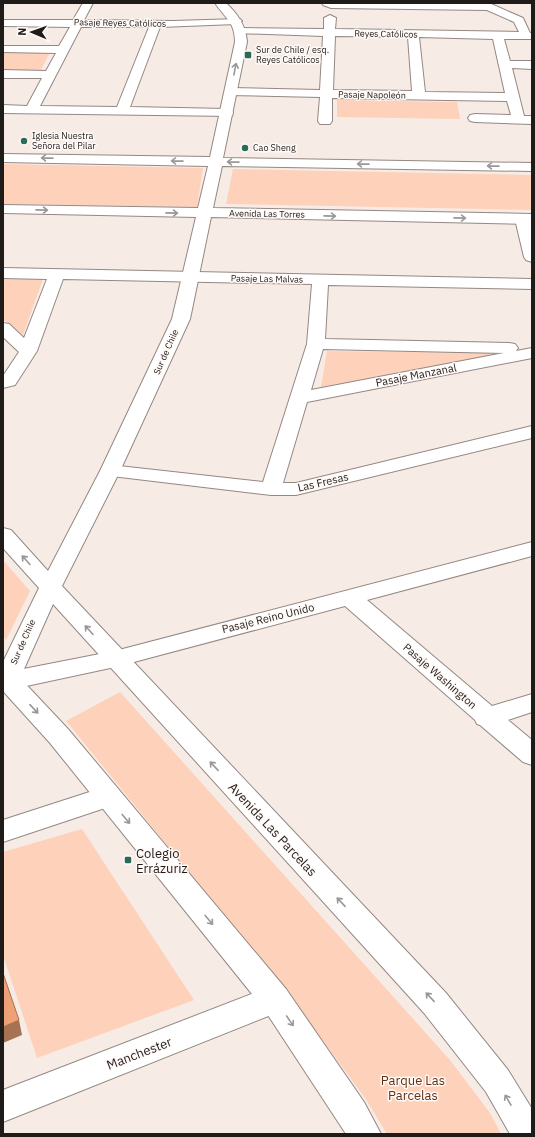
<svg xmlns="http://www.w3.org/2000/svg" width="535" height="1137" viewBox="0 0 535 1137" font-family="'IBM Plex Sans',sans-serif">
<rect width="100%" height="100%" fill="#f7ebe5"/>
<!-- green -->
<path fill="#fed1ba" d="M3 51 50 52 39 74 3 73Z
M337 100 457 102 460 119 337 117Z
M3 164 203 168 197 207 3 204Z
M233 169 532 175V210L226 204Z
M3 278 43 279 23 335 3 319Z
M327 351 504 353 321 387Z
M3 560 30 591 6 640 3 636Z
M120 692 450 1060 490 1113 501 1134H387L367 1101 294 1001 66 721Z
M82 829 194 1000 37 1058 3 955V852Z"/>
<g fill="none" stroke-linecap="round" stroke-linejoin="round">
<!-- minor casing -->
<g stroke="#938883" stroke-width="2">
<path id="minor" d="M83 3H93L84 20 173 21 240 19 242 21 236 24 160 27 130 107 227 109 232 110 233 113 232 116 3 113V105L27 106 42 78H3V70L46 71 56 53 3 52V46H59L70 27 3 26V20H73ZM81 27H149L117 107 40 106Z
M322 3H489L523 18 530 33H532V39H504L510 61H532V69L512 68 524 116H532V124L475 122 470 121 468 118 470 115 475 114 511 115 507 101 332 98V121L330 124H320L318 121 320 97 227 95 225 92 227 89 231 88 320 90 323 36 236 33 234 31 236 29 240 28 324 29V18L330 15 336 18 335 29 519 32 514 22 487 10 331 8 323 5ZM335 36 408 37 412 91 333 90ZM419 37 493 39 505 93 425 92Z
M523 214 528 216 532 225V262L526 260 524 257 515 219 518 216Z
M3 268 532 279V289L328 285 325 339 509 343 515 344 518 348 516 351 532 348V358L307 402 283 483H296L532 426V438L296 495H271L103 475 100 471 103 467 110 465 263 482 307 344 312 284 63 279 37 351 15 385 3 388V376L19 352 3 337V323L9 324 24 338 47 279 3 278ZM323 349 504 353 311 390Z
M532 542V556L367 600 492 706 532 694V712L508 720 532 740V765L523 762 480 725 477 724 475 720 345 606 115 667 3 691V673L115 651Z
M108 786 117 790 121 797 117 804 3 842V820Z
M275 985 286 989 290 999 286 1009 3 1122V1090Z"/>
</g>
<!-- tertiary casing -->
<g stroke="#938883" stroke-width="2">
<path id="tertiary" d="M215 3H226C238 14 246 26 247 42L223 158 532 163V171L222 166 213 208 532 214V224L211 217 190 319 120 471 62 586 446 993 508 1070 532 1109V1134H510L486 1092 424 1013 53 604 20 678 68 729 286 989 364 1102 381 1134H346L264 1009 50 743 3 691V662L39 588 3 548V528L11 530 48 571 100 471 172 319 196 217 3 213V205L198 208 208 166 3 162V154L210 157 235 42C235 22 225 18 215 3Z"/>
</g>
<!-- minor -->
<use href="#minor" fill="#fff" fill-rule="evenodd"/>
<!-- tertiary -->
<use href="#tertiary" fill="#fff" fill-rule="evenodd"/>
</g>
<!-- shaded-wall -->
<path fill="#a77153" d="M19 1020 22 1035 3 1043V1027Z"/>
<!-- building -->
<path fill="#eea177" stroke="#a77153" d="M3 973 19 1020 3 1027Z"/>
<!-- one-way arrows -->
<defs><path id="oneway-shaft" d="M-6 0H5M1.5-3L5.5 0L1.5 3" fill="none" stroke-width="1.6" stroke-linecap="round" stroke-linejoin="round"/></defs>
<g stroke="#9a9897">
<use href="#oneway-shaft" transform="translate(235 69) rotate(-79)"/>
<use href="#oneway-shaft" transform="translate(47 158) rotate(-179)"/>
<use href="#oneway-shaft" transform="translate(177 161) rotate(-179)"/>
<use href="#oneway-shaft" transform="translate(233 162) rotate(-179)"/>
<use href="#oneway-shaft" transform="translate(363 164) rotate(-179)"/>
<use href="#oneway-shaft" transform="translate(493 166) rotate(-179)"/>
<use href="#oneway-shaft" transform="translate(42 210) rotate(1)"/>
<use href="#oneway-shaft" transform="translate(172 213) rotate(1)"/>
<use href="#oneway-shaft" transform="translate(330 216) rotate(1)"/>
<use href="#oneway-shaft" transform="translate(460 218) rotate(1)"/>
<use href="#oneway-shaft" transform="translate(26 560) rotate(-132)"/>
<use href="#oneway-shaft" transform="translate(89 630) rotate(-132)"/>
<use href="#oneway-shaft" transform="translate(34 709) rotate(47)"/>
<use href="#oneway-shaft" transform="translate(214 766) rotate(-133)"/>
<use href="#oneway-shaft" transform="translate(126 819) rotate(50)"/>
<use href="#oneway-shaft" transform="translate(341 902) rotate(-133)"/>
<use href="#oneway-shaft" transform="translate(209 920) rotate(50)"/>
<use href="#oneway-shaft" transform="translate(430 997) rotate(-133)"/>
<use href="#oneway-shaft" transform="translate(290 1021) rotate(56)"/>
<use href="#oneway-shaft" transform="translate(508 1100) rotate(-120)"/>
</g>
<!-- markers -->
<g fill="#296a59" stroke="#fffaf7" stroke-width="1.5">
<rect x="244" y="51" width="8" height="8" rx="2"/>
<circle cx="24" cy="141" r="4"/>
<circle cx="245" cy="148" r="4"/>
<rect x="124" y="856" width="8" height="8" rx="2"/>
</g>
<g text-anchor="middle" stroke-width="3" stroke-linejoin="round" paint-order="stroke">
<!-- far-street labels -->
<g font-size="9" fill="#1f1b18" stroke="#fffaf7">
<text transform="translate(120 23) rotate(1)" y="3">Pasaje Reyes Católicos</text>
<text transform="translate(386 34) rotate(1)" y="3">Reyes Católicos</text>
<text transform="translate(372 95) rotate(1)" y="3">Pasaje Napoleón</text>
<text transform="translate(267 214) rotate(1)" y="3">Avenida Las Torres</text>
<text transform="translate(267 279) rotate(1)" y="3">Pasaje Las Malvas</text>
<text transform="translate(166 352) rotate(-66)" y="3">Sur de Chile</text>
<text transform="translate(23 642) rotate(-66)" y="3">Sur de Chile</text>
</g>
<!-- far-poi labels -->
<g font-size="9" fill="#1f1b18" stroke="#fffaf7" text-anchor="start">
<text x="256" y="53">Sur de Chile / esq.<tspan x="256" dy="10">Reyes Católicos</tspan></text>
<text x="32" y="139">Iglesia Nuestra<tspan x="32" dy="10">Señora del Pilar</tspan></text>
<text x="253" y="151">Cao Sheng</text>
</g>
<!-- street labels -->
<g font-size="11" fill="#1f1b18" stroke="#fffaf7">
<text transform="translate(416 375) rotate(-11)" y="4">Pasaje Manzanal</text>
<text transform="translate(323 482) rotate(-13)" y="4">Las Fresas</text>
<text transform="translate(268 618) rotate(-14)" y="4">Pasaje Reino Unido</text>
<text transform="translate(440 676) rotate(41)" y="4">Pasaje Washington</text>
</g>
<!-- near-street labels -->
<g font-size="13" fill="#1f1b18" stroke="#fffaf7">
<text transform="translate(273 829) rotate(47)" y="5">Avenida Las Parcelas</text>
<text transform="translate(139 1053) rotate(-21)" y="5">Manchester</text>
</g>
<!-- near-poi labels -->
<g font-size="13" fill="#1f1b18" stroke="#fffaf7" text-anchor="start">
<text x="136" y="858">Colegio<tspan x="136" dy="15">Errázuriz</tspan></text>
</g>
<!-- near-park labels -->
<g font-size="13" fill="#623012" stroke="#fffaf7">
<text x="413" y="1085">Parque Las<tspan x="413" dy="15">Parcelas</tspan></text>
</g>
</g>
<!-- border -->
<rect width="535" height="1137" fill="none" stroke="#1f1b18" stroke-width="8"/>
<!-- north arrow -->
<g transform="translate(32 32) rotate(272)" stroke="#fffaf7" stroke-width="3" paint-order="stroke">
<path d="M0-3L7 15L0 10L-7 15Z" fill="#1f1b18"/>
<text y="-6" font-size="11" font-weight="bold" text-anchor="middle" fill="#1f1b18">N</text>
</g>
</svg>
